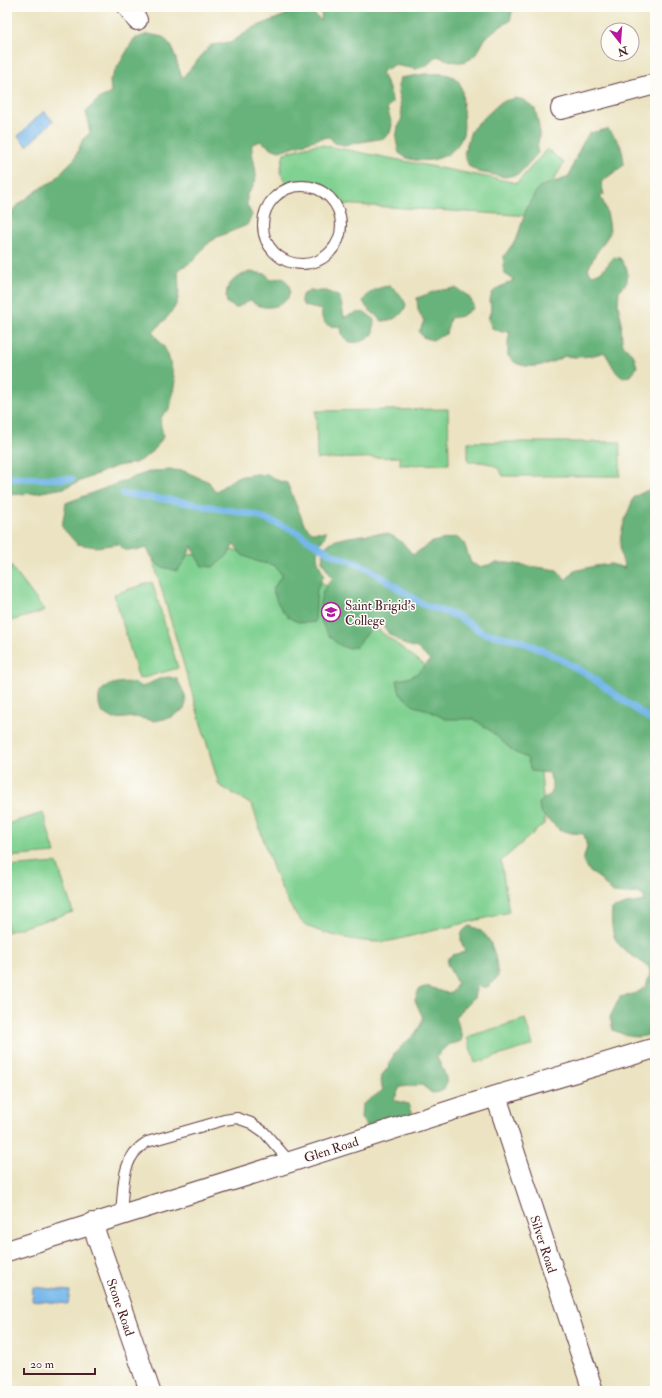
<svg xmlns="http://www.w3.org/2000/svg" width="662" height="1398" viewBox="0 0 662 1398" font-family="'IM FELL Double Pica',serif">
<rect width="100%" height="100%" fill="#fdfcf7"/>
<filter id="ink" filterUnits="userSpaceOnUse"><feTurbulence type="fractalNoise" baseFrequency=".025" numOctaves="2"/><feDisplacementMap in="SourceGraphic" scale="8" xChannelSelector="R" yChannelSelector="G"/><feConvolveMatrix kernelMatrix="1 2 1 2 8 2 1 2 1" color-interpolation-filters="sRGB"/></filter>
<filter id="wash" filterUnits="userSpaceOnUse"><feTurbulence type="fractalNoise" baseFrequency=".012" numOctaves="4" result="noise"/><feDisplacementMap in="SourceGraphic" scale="16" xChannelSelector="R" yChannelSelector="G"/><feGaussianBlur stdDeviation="0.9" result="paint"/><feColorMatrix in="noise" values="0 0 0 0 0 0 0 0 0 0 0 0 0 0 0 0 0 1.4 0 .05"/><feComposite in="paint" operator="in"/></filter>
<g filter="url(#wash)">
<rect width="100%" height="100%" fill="#ebe3c1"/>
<!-- green -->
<path fill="#81d192" stroke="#66785e" d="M317 144 517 183 547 149 564 163 532 216 339 204C327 186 308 180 287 185L280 172 284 153Z
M448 409 449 464 400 465V457L317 459 316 411Z
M468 442H620V476H503C496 461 482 462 468 462Z
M223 550 290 554 360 616 489 714 540 760 545 823 501 861 509 912C480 920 452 926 423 933 409 936 393 942 378 942 360 942 315 934 302 922 279 898 263 837 252 805L219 785 153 560Z
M7 561 45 611 7 622Z
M152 582 178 668 139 679 114 594Z
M43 813 55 853 7 857V824Z
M57 863 73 912 7 932V867Z
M525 1019 533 1045 475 1063 467 1037Z"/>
<!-- forest -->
<path fill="#68b37c" stroke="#596954" d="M308 7 321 21 322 7 513 8 510 21C501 26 492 31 485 39 482 44 479 51 475 55 464 67 450 61 437 56L426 66 416 69 394 65 381 72C386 82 392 92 392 103L387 108 392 125 390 133 384 138 344 145 334 143 330 137 321 138 279 151 271 148 261 141 252 144C250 158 261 173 253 186 252 189 249 192 247 194V205L252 215 247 225 215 238 204 247 193 261 178 270C178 279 180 289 178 298 176 312 161 322 153 333L164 347 168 355 175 381 170 409C156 419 161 422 163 437L156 448 144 458 135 463 117 466 64 488 36 493 7 495V222L15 207 42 187 54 181 65 168 75 158 83 139 90 133 86 111 100 98 111 93 110 80 134 39 148 34 163 37 172 47 182 78 211 45 230 43 253 28 290 13Z
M425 74C435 74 447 72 455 78 464 85 462 96 463 107 463 116 465 126 463 134 456 157 431 164 410 159 406 158 402 155 399 153L396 139 398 127 402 118 398 86 400 78Z
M515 98 524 100 535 109C537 117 540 127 539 136 539 142 536 146 538 153L519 174 505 177 478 172 469 166 464 154 471 131 476 125 501 102Z
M608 129C621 143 622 146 624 165L601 182 604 195 600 196C607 208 609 219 610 233L595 255 588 269 592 275C603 273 607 265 614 257L620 258 627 269V282L619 291 618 304 621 318 622 343 634 356 637 367 631 376 621 377C613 370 611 361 604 352 590 357 579 358 565 356 552 363 534 370 518 364 515 363 511 359 508 356V341L510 331 502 332 492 328 488 319 491 310 490 300 492 293 498 288 514 280 505 274 503 268 504 256 517 238 527 207 539 187 569 177C574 160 580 147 589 133Z
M250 272 266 274 270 280 283 277C285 280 288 283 289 285 295 304 269 312 255 304 254 303 252 302 251 300L236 308 227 303C223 285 235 276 250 272Z
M390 286C397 290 403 297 406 305 402 317 394 320 382 321L367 308 363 301C369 291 379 287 390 286Z
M455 288C463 292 474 298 473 308L462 316 450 318 446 334 432 340 423 337 419 332 424 321 418 310 417 298 436 291Z
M310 291H326L340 297 344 317C357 313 364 308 374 320L373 334C361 346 341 347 341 326 329 328 320 324 322 310L304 306 301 300 302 295Z
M173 470 184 471 209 482 215 492 237 477 256 474 269 475 279 481 287 483 304 524 312 532H326C324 540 321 541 319 547 314 557 320 566 324 575L317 589 315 622C290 627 278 610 273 589L282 575 274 565 258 562 242 555 234 544 228 555 213 567 202 566 197 558 192 546 184 562 177 571 159 566 150 555 147 548 138 550H124L118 544 96 547 77 544 62 527 66 503 137 476 152 471Z
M648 490H655V1033C638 1039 630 1038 613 1030L610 1017 620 997 636 993 646 987 650 974 649 967C622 948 609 946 612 909L626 904 645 901 644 897 639 893 624 894 613 893 598 877 590 872 583 861 587 847 584 834 572 833 560 830 544 816 540 811 539 803 552 793V782L549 773 531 771 527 758 514 752 493 733 474 719H445L428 710 414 706 400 694 397 680C414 678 419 673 430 660L417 648 403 644 389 634 383 625 374 620 367 634 356 647C353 647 349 648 347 648 341 647 335 642 331 638 316 622 315 593 333 579L322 561 324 548C327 546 330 542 334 541 343 537 377 532 387 534 398 537 406 546 413 555L432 542 456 537 464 543 471 563 480 567 496 563H508L557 570 566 580 574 571 595 566 611 564 625 568C624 564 622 560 621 555 617 535 627 515 634 497Z
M168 677 177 679 185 695 186 703 184 709 172 717 155 721 135 717 114 719 101 712C99 705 97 695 102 690 108 683 125 681 133 683 136 683 140 686 142 687L159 679Z
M469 926C492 930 496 956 498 976 491 985 489 990 477 985L474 998 459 1012 456 1017 462 1037 461 1041 456 1043 449 1044 439 1053 437 1058C444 1070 456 1092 432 1093L422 1085 400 1087 394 1100 408 1104 413 1118 370 1132 361 1118 362 1105 383 1090C380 1082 380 1073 389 1068 391 1052 403 1046 414 1035 418 1030 421 1024 423 1018L415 1000 419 989C422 988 426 986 429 987 439 989 452 1001 457 983L447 964 448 958 453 955 465 952C461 940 457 934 469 926Z"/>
<!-- water -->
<path fill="#76b7ea" stroke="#606b8a" d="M44 111 53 121 27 146 18 136Z
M33 1287 70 1291 68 1304 32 1300Z"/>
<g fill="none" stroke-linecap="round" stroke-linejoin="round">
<!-- stream -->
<path stroke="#76b7ea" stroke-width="7" d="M7 478 72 479
M123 494 177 501 255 515 293 530 331 554 368 568 422 604 459 617 483 633 518 640 549 653 587 674 655 723"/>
</g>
</g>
<g filter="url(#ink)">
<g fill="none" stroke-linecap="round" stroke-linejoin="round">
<!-- service casing -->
<g stroke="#623c42" stroke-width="12">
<path id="service" d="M263 225a39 39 0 1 1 78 0a39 39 0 1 1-78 0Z
M121 1215C124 1187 120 1158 147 1142L224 1120 237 1118 251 1123 264 1132 290 1162"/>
</g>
<!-- minor casing -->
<g stroke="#623c42" stroke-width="22">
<path id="minor" d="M128 7 137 20
M561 109 655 84
M496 1096 593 1391
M92 1223 150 1391
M7 1251 290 1162 496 1096 655 1048"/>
</g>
<!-- service -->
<use href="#service" stroke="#fff" stroke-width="10"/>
<!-- minor -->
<use href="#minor" stroke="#fff" stroke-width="20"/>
</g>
</g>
<!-- icons -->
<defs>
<g id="school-ring" transform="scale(1)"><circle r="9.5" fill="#fdfcf7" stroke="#b5179e" stroke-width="1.5"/><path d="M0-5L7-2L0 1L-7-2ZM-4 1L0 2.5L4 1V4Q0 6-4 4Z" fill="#b5179e"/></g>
</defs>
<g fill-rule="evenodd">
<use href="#school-ring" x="331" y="612"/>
</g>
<g text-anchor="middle" stroke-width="3" stroke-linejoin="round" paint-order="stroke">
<!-- poi labels -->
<g font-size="13" fill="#4a1f2b" stroke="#fdfcf7" text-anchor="start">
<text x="345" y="610">Saint Brigid's<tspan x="345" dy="15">College</tspan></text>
</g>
<!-- street labels -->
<g font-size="13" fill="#4a1f2b" stroke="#fdfcf7">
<text transform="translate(331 1149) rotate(-18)" y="5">Glen Road</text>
<text transform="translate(544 1244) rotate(72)" y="5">Silver Road</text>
<text transform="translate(121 1307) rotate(71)" y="5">Stone Road</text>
</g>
</g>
<!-- margin -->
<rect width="662" height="1398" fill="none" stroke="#fdfcf7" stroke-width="24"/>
<!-- north arrow -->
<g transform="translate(620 42) rotate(163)"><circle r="19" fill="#fdfcf7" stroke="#b5a4a5"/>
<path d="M0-3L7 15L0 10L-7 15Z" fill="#b5179e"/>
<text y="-6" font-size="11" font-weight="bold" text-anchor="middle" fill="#4a1f2b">N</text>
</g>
<!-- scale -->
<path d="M24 1368v6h71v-6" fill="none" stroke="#4a1f2b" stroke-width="2"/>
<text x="30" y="1368" font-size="12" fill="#4a1f2b" stroke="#fdfcf7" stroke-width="3" paint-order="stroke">20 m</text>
</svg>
